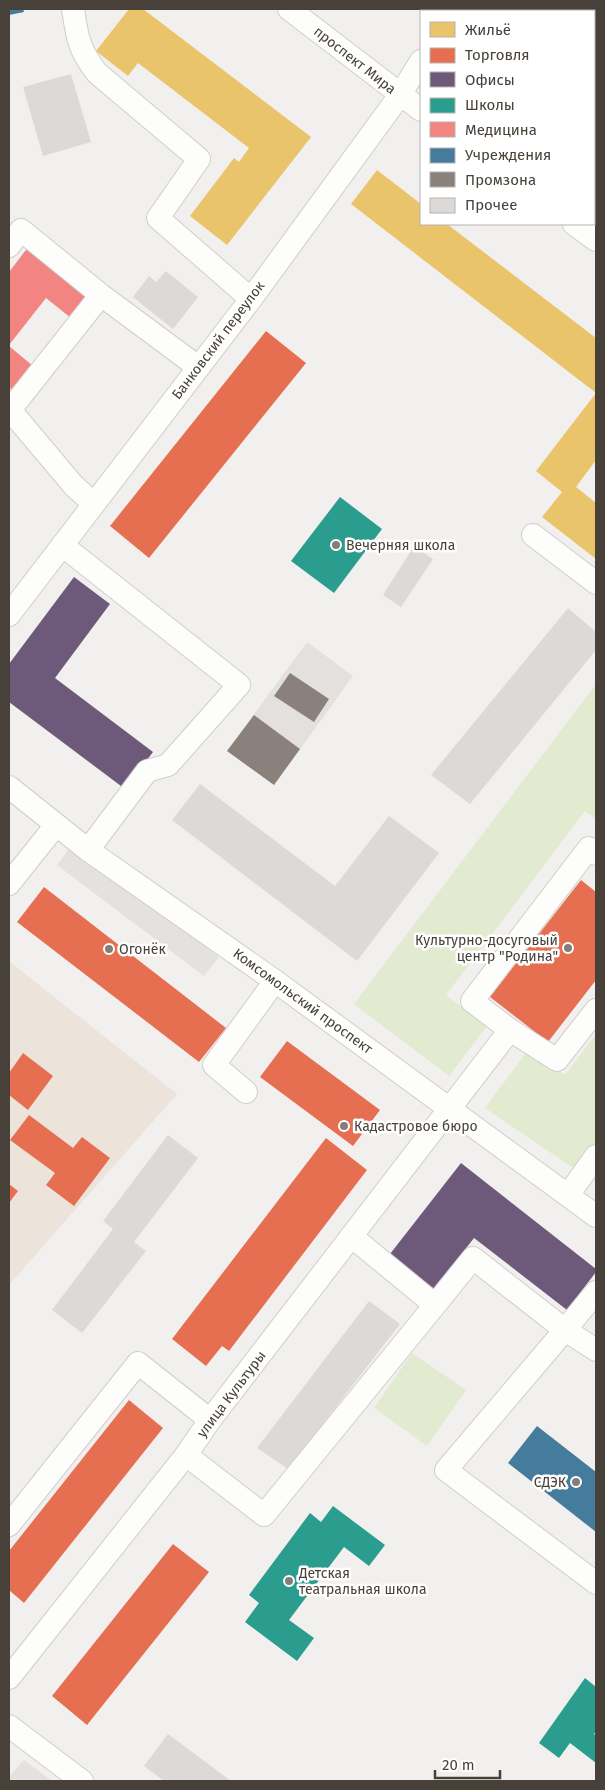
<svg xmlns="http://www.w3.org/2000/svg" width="605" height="1790" viewBox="0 0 605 1790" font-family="'Fira Sans',sans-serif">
<rect width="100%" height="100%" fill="#f2f0ee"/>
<!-- commercial -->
<path fill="#ece3db" d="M10 962 177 1094 9 1285V964Z"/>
<!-- industrial -->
<path fill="#e4e0de" d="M307 642 353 676 274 785 227 751Z"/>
<!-- green -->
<path fill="#e2ead0" d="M596 684V819L585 811 446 995 487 1026 449 1076 354 1004Z
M596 1034V1176L592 1181 485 1108 528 1050 565 1075Z
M412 1353 466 1390 427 1446 374 1408Z"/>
<!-- parking -->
<path fill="#e4e1df" d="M71 846 219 957 204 976 57 865Z
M24 1760 52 1781H9V1777Z"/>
<!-- homes -->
<path fill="#e9c46a" d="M129 9H143L311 137 227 245 190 216 234 158 239 162 249 148 138 63 128 76 96 51Z
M377 170 421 204V224H447L596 338V460L576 487 596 503V559L542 517 562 492 536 471 596 393 351 204Z"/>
<!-- shops -->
<path fill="#e76f51" d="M594 94 596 96V146L594 144Z
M266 331 306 363 149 558 110 526Z
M581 880 596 892V980L548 1042 490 997Z
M44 887 226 1028 199 1062 17 922Z
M287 1041 380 1110 353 1146 260 1077Z
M23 1053 53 1076 28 1110 9 1095V1073Z
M29 1115 73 1148 82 1137 110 1158 74 1206 46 1185 55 1173 10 1140Z
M326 1138 367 1170 229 1351 222 1346 206 1366 172 1339Z
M9 1184 18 1191 9 1203Z
M129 1400 163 1428 24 1603 9 1590V1551Z
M173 1544 209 1572 87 1725 52 1696Z"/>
<!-- offices -->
<path fill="#6d597a" d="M74 577 110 604 55 678 153 752 125 789 9 702V664Z
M461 1163 596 1269V1272L567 1310 474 1238 434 1289 390 1254Z"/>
<!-- schools -->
<path fill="#2a9d8f" d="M340 497 382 529 334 593 291 561Z
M333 1506 385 1545 369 1566 344 1547 289 1620 314 1638 297 1661 245 1622 259 1603 249 1595 310 1513 321 1522Z
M585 1678 596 1687V1731L594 1734 596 1736V1763L570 1743 559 1758 539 1743Z"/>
<!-- health -->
<path fill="#f28482" d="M29 246 89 294 71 318 46 298 9 345V272Z
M9 346 33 366 13 391 9 387Z"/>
<!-- public -->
<path fill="#457b9d" d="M9 9H23L24 12 9 15Z
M537 1426 596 1472V1532L508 1463Z"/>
<!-- industry -->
<path fill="#8a817c" d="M564 9H596V32L594 30V11H568Z
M290 673 329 699 314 722 274 696Z
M254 715 300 749 274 785 227 751Z"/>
<!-- building -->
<path fill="#dcd9d6" d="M71 74 91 142 43 156 23 87Z
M166 271 198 297 173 329 133 297 149 276 156 282Z
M414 546 433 559 401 607 383 595Z
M568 608 596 632V650L470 804 431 775Z
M200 784 335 886 389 816 439 853 357 961 172 820Z
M168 1135 198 1158 134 1242 146 1251 82 1333 52 1310 113 1229 103 1221Z
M369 1301 400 1324 288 1469 257 1448Z
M168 1734 231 1781H164L144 1766Z"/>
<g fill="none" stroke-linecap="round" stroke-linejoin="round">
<!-- minor casing -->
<g stroke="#d0cecb" stroke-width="24">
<path id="minor" d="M73 9C77 37 79 50 97 73L199 159 158 218 251 299
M289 9 421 110
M435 9 438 11
M506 9 510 11
M594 75 596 77
M574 224 596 240
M9 246 21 230 101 295
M94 504 74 486 10 410 101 295 198 367
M533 535 596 583
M62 545 239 685 168 765 147 771 88 850
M9 615 251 299 400 95 421 61
M9 787 88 850 275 981 596 1216
M596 854 589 848 472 1001 510 1030 557 1060 596 1010
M9 884 56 825
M246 1092 214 1065 275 981
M568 1195 596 1156
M351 1236 435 1305 473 1258 565 1330 596 1292
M596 1350 565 1330 446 1470 596 1583
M186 1455 264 1515 435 1305
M9 1525 138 1363 210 1420
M9 1678 186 1455 210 1420 510 1030
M9 1726 82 1781"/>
</g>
<!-- minor -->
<use href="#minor" stroke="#fdfdfc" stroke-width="22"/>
</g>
<!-- markers -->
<g fill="#847e79" stroke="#fff" stroke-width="2">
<circle cx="336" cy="545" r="5"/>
<circle cx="568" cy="948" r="5"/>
<circle cx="109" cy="949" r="5"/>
<circle cx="344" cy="1126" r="5"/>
<circle cx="576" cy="1482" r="5"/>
<circle cx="289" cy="1581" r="5"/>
</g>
<g text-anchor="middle" stroke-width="5" stroke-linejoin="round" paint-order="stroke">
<!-- street labels -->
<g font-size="14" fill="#48413a" stroke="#fff">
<text transform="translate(355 60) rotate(38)" y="5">проспект Мира</text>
<text transform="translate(218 340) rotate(-53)" y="5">Банковский переулок</text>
<text transform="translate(303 1001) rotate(36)" y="5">Комсомольский проспект</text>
<text transform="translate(231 1394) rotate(-53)" y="5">улица Культуры</text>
</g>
<!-- poi labels -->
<g font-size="14" fill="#48413a" stroke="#fff" text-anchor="start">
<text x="346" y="550">Вечерняя школа</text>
<text x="558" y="945" text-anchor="end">Культурно-досуговый<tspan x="558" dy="16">центр "Родина"</tspan></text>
<text x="119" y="954">Огонёк</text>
<text x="354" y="1131">Кадастровое бюро</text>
<text x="566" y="1487" text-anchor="end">СДЭК</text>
<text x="299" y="1578">Детская<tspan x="299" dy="16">театральная школа</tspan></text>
</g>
</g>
<!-- border -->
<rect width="605" height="1790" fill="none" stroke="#48413a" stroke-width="20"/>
<!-- legend -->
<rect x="420" y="10" width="175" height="215" fill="#ffffff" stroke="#b6b3b0"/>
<rect x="430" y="22" width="25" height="15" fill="#e9c46a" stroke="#b6b3b0"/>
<text x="465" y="35" font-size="15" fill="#48413a">Жильё</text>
<rect x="430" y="48" width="25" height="15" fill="#e76f51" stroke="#b6b3b0"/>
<text x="465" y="60" font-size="15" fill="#48413a">Торговля</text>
<rect x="430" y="72" width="25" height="15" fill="#6d597a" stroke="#b6b3b0"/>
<text x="465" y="85" font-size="15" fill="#48413a">Офисы</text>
<rect x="430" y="98" width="25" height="15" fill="#2a9d8f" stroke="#b6b3b0"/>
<text x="465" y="110" font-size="15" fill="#48413a">Школы</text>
<rect x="430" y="122" width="25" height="15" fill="#f28482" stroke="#b6b3b0"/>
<text x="465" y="135" font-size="15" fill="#48413a">Медицина</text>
<rect x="430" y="148" width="25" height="15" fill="#457b9d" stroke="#b6b3b0"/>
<text x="465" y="160" font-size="15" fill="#48413a">Учреждения</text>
<rect x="430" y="172" width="25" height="15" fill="#8a817c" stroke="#b6b3b0"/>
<text x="465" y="185" font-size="15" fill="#48413a">Промзона</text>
<rect x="430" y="198" width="25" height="15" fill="#dcd9d6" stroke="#b6b3b0"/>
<text x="465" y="210" font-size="15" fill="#48413a">Прочее</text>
<!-- scale -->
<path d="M435 1770v8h65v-8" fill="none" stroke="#48413a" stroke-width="2.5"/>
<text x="442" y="1770" font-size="15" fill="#48413a" stroke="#ffffff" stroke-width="4" paint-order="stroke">20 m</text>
</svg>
